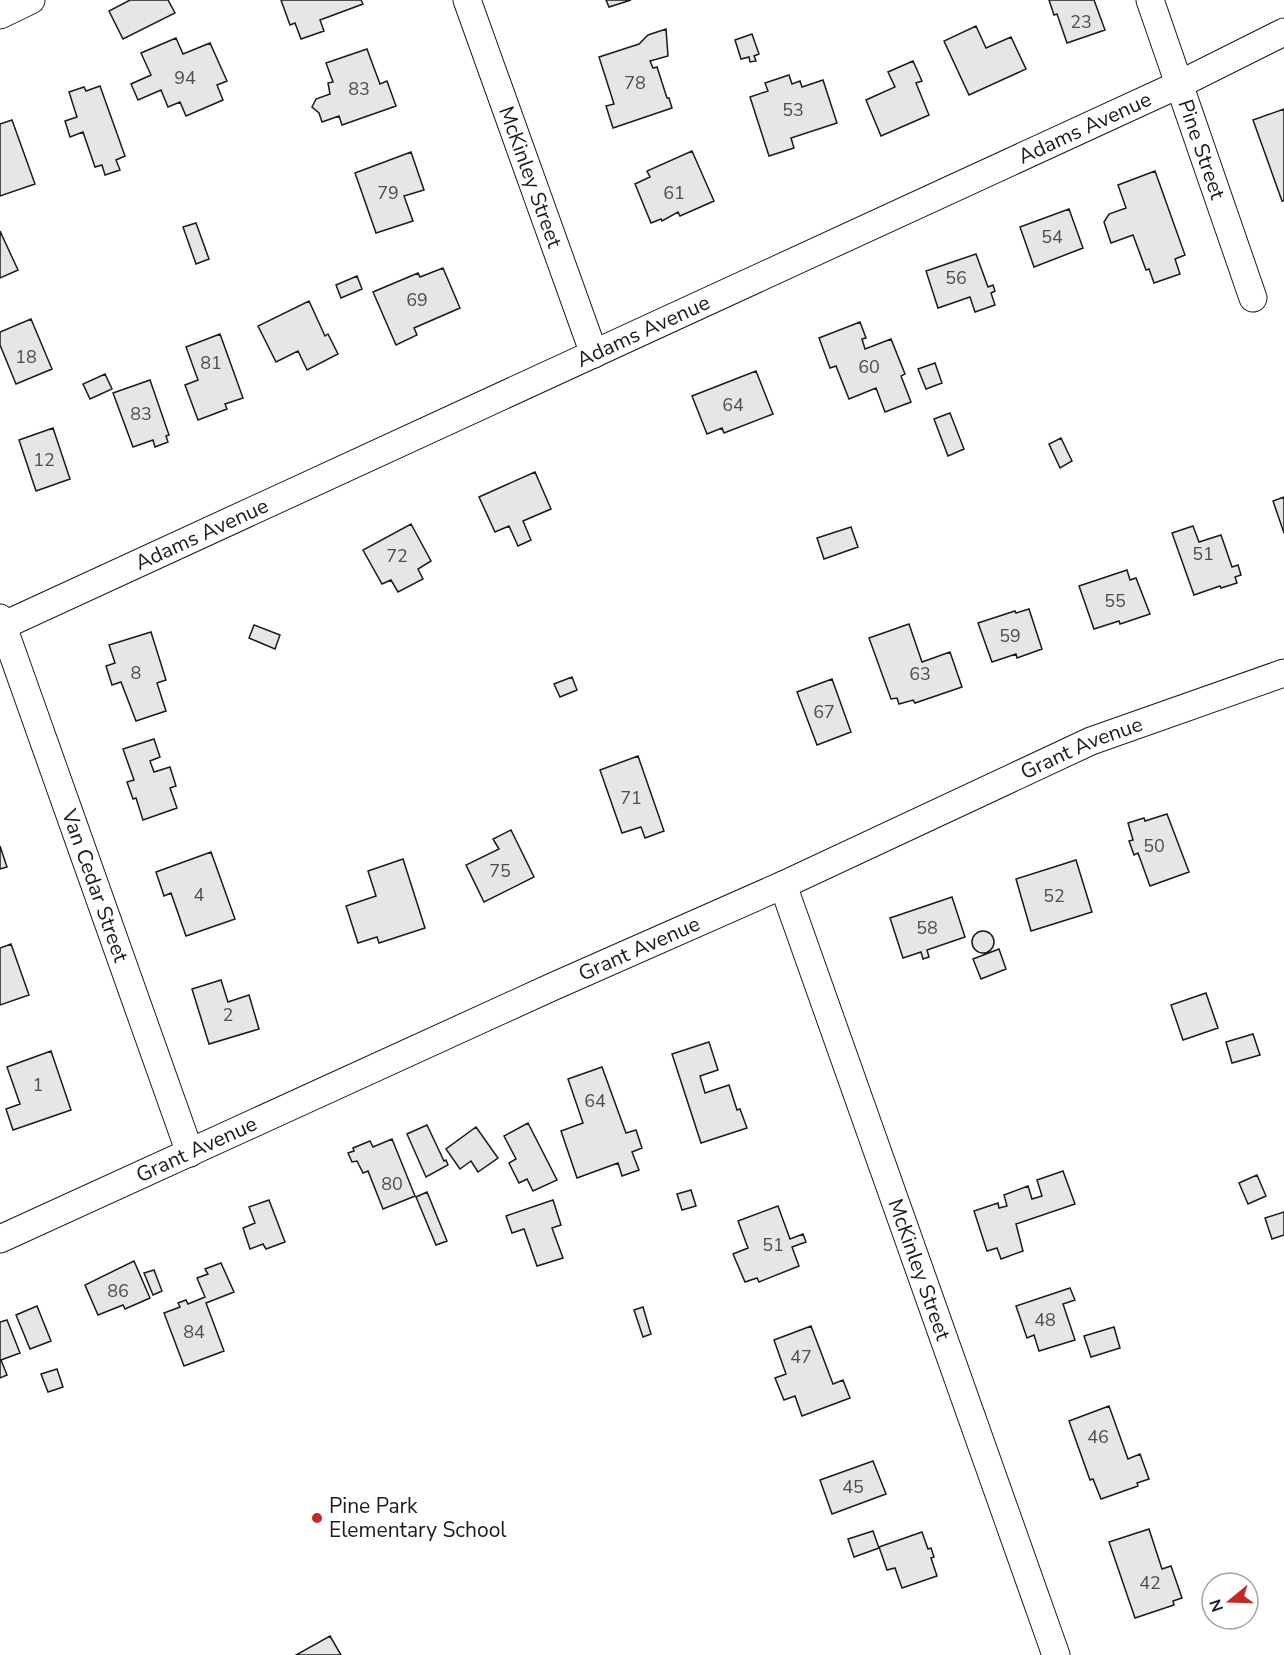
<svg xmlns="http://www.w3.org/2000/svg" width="1284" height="1655" viewBox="0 0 1284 1655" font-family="'Nunito Sans',sans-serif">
<rect width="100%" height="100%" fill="#fff"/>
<!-- building -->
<path fill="#e6e6e6" stroke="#1a1a1a" stroke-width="1.5" d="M130 0H168L175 13 123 39 109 11Z
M281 0H361L363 4 320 20 324 31 301 39 295 23 290 25Z
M606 0H631L609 7Z
M1049 0H1094L1105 30 1067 43 1057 14 1054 15Z
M976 26 986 48 1011 37 1026 69 969 95 944 41Z
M666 29 668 56 650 61 653 68 657 67 667 98H669L672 108 613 128 606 106 614 104 599 57 639 44 648 35Z
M752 34 759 54 754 56 756 61 750 62 749 57 741 59 735 40Z
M176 38 183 54 210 43 227 81 217 85 223 100 186 116 180 102 168 107 161 90 138 100 131 84 151 75 141 53Z
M367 49 380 84 387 81 396 106 342 125 339 116 322 122 319 113 312 107 316 99 330 94 328 83 333 82 326 63Z
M913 61 922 81 916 83 929 115 881 136 866 100 895 87 888 72Z
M789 75 792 84 800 81 802 87 823 80 837 123 791 138 794 148 769 156 750 97 768 91 765 83Z
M100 86 125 156 116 160 120 170 105 175 102 165 95 167 83 132 70 137 65 121 77 117 69 92 84 87 86 91Z
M1284 109V201H1282L1253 120Z
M12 120 35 184 0 196V124Z
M692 151 714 201 680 216 678 212 662 221 661 219 651 223 635 184 650 177 647 171Z
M411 152 424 190 404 196 413 221 376 233 355 173Z
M1155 171 1185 255 1175 259 1180 274 1154 283 1149 269 1146 270 1133 235 1111 243 1104 222 1109 214 1126 208 1118 185Z
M1069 209 1083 248 1034 267 1020 227Z
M196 223 209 259 196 264 183 227Z
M0 231 18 270 0 278Z
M976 254 988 287 993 285 995 291 991 293 995 305 975 312 970 297 938 308 926 271Z
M443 268 460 308 414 328 417 335 396 345 373 292 418 273 420 277Z
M357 276 362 289 341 298 336 285Z
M309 301 325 336 328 334 338 354 307 370 298 351 276 362 258 326Z
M31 319 52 369 16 384 0 345V332Z
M860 322 866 338 862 339 865 349 891 339 905 374 901 376 911 402 885 412 876 388 849 399 836 366 830 368 819 338Z
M220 334 243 398 225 404 227 409 198 420 185 385 198 380 186 347Z
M935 363 942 383 926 389 918 369Z
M756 371 773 414 724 433 722 428 707 434 692 396Z
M105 374 112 389 90 399 83 384Z
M150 380 169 435 166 436 168 442 155 447 153 440 133 447 113 393Z
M950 413 964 449 948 456 934 419Z
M53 428 70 479 36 491 19 440Z
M1061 438 1072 461 1060 468 1049 444Z
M535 472 551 509 523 521 531 540 518 546 509 526 495 532 479 497Z
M1284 497V533L1273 501Z
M411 524 431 561 418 569 423 579 398 592 391 580 382 584 363 550Z
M1193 526 1199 542 1221 535 1232 567 1238 565 1241 575 1235 577 1237 583 1221 588 1220 586 1194 595 1172 533Z
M851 527 858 547 824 559 817 538Z
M1127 570 1130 580 1136 578 1150 614 1120 624 1119 621 1094 629 1079 586Z
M1029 609 1042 649 1017 658 1016 654 992 662 978 623 1015 611 1016 613Z
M909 624 922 662 950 652 962 687 915 703 913 700 899 704 897 698 891 699 869 638Z
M254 625 280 635 275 649 249 638Z
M151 632 166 680 157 683 166 711 136 721 121 682 112 685 106 666 115 663 109 645Z
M572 677 577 690 560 697 554 684Z
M832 679 851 732 817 745 797 692Z
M154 739 160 757 150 761 154 772 170 767 176 786 170 788 177 808 143 820 136 798 133 799 127 782 134 780 123 749Z
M638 756 664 831 645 838 641 827 622 833 600 770Z
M1167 814 1189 872 1150 886 1138 853 1134 855 1129 841 1133 840 1128 823 1144 818 1145 821Z
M511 830 534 877 484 902 466 865 499 849 493 839Z
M0 846 7 867 0 869Z
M211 852 235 919 186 936 171 893 164 896 156 872Z
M403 859 425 928 379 943 377 937 358 943 346 906 376 896 368 871Z
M1076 860 1092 912 1031 931 1016 879Z
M952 897 965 937 927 950 929 957 923 959 921 952 903 958 890 918Z
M972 942a11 11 0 1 1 22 0a11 11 0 1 1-22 0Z
M11 944 29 995 0 1005V948Z
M999 949 1006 969 981 979 973 959Z
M221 980 228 1002 249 995 259 1029 209 1044 192 989Z
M1206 993 1218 1028 1183 1040 1171 1005Z
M1253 1034 1260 1055 1232 1063 1226 1042Z
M709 1042 718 1070 700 1076 705 1093 729 1085 737 1110 740 1109 747 1128 701 1143 672 1054Z
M51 1051 71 1110 13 1130 6 1109 20 1104 7 1067Z
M602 1067 626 1133 636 1130 642 1148 632 1152 639 1170 622 1176 618 1163 577 1178 561 1131 583 1123 568 1079Z
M528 1123 557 1180 533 1191 527 1179 519 1183 509 1163 516 1159 504 1136Z
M427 1125 444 1161 446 1160 448 1165 426 1177 407 1134Z
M476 1127 498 1158 478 1172 471 1161 460 1169 446 1149Z
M392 1139 415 1196 383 1209 368 1171 363 1173 357 1161 352 1162 348 1153 354 1151 353 1148 370 1141 373 1147Z
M1063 1171 1075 1204 1016 1224 1023 1251 1001 1259 997 1248 987 1251 974 1211 998 1203 999 1208 1007 1206 1004 1195 1028 1186 1032 1199 1042 1196 1037 1180Z
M1257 1175 1266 1196 1248 1204 1239 1183Z
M691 1190 696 1206 682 1210 677 1194Z
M427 1192 447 1241 436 1245 416 1197Z
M269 1200 285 1242 266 1249 263 1244 250 1249 243 1228 255 1223 249 1207Z
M553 1200 561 1225 552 1228 563 1258 537 1266 524 1229 512 1233 506 1216Z
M778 1206 790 1239 803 1234 806 1242 792 1247 799 1266 759 1282 757 1278 745 1282 733 1254 748 1248 738 1221Z
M1284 1212V1235L1272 1239 1265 1218Z
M134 1261 150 1298 125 1309 123 1305 98 1315 85 1285Z
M221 1263 234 1292 206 1303 224 1351 184 1366 164 1313 180 1307 178 1303 186 1300 188 1304 205 1297 197 1278 208 1274 205 1269Z
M154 1270 162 1291 153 1295 144 1273Z
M1070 1288 1075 1300 1063 1304 1075 1340 1039 1351 1034 1335 1027 1338 1016 1306Z
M37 1306 51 1341 30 1349 16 1315Z
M643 1307 651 1334 643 1337 634 1310Z
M7 1320 20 1353 1 1360 7 1375 0 1378V1322Z
M811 1326 833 1384 843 1380 850 1398 802 1416 795 1396 784 1400 775 1378 786 1374 774 1340Z
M1114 1327 1120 1348 1091 1357 1084 1336Z
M57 1369 63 1387 48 1392 41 1374Z
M1109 1406 1128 1459 1140 1454 1149 1479 1137 1483 1138 1486 1101 1499 1093 1479 1090 1480 1069 1421Z
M873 1461 886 1494 832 1514 820 1480Z
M1149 1529 1162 1569 1171 1566 1182 1598 1173 1601 1174 1605 1135 1618 1109 1542Z
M873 1531 879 1548 854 1557 848 1539Z
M922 1532 928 1549 931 1548 934 1557 931 1558 937 1576 902 1588 895 1568 887 1570 879 1547Z
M330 1636 341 1655H296Z"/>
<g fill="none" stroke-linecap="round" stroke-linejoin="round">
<!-- street casing -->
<g stroke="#1a1a1a" stroke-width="29">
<g id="street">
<path id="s1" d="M467 0 594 354"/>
<path id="s2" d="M1150 0 1253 298"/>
<path d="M0 15 31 0"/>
<path id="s3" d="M0 618 190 1153"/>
<path id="s4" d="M0 627 1180 84 1284 32"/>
<path id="s5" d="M783 885 1056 1655"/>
<path id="s6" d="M0 1239 552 987 783 885 1091 741 1284 673"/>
</g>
</g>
<!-- street -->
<use href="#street" stroke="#fff" stroke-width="27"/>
</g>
<!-- markers -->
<circle fill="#c62828" stroke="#fff" stroke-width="2" cx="317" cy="1518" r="6"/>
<g text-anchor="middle" stroke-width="4.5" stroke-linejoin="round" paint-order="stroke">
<!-- number labels -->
<g font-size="18" fill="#4d4d4d">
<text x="1081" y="28">23</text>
<text x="185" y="84">94</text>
<text x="635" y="89">78</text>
<text x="359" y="95">83</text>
<text x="793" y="116">53</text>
<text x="388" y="199">79</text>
<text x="674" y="199">61</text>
<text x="1052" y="243">54</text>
<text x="956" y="284">56</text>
<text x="417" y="306">69</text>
<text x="26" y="363">18</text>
<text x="211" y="369">81</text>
<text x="869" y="373">60</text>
<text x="733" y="411">64</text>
<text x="141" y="420">83</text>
<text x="44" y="466">12</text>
<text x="1203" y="560">51</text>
<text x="397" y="562">72</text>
<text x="1115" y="607">55</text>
<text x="1010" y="642">59</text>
<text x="136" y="679">8</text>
<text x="920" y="680">63</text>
<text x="824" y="718">67</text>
<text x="631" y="804">71</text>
<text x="1154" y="852">50</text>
<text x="500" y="877">75</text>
<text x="199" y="901">4</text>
<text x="1054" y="902">52</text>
<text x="927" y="934">58</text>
<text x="228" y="1021">2</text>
<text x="38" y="1091">1</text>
<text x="595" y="1107">64</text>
<text x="392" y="1190">80</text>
<text x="773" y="1251">51</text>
<text x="118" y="1297">86</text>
<text x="1045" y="1326">48</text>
<text x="194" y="1338">84</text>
<text x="801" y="1363">47</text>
<text x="1098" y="1443">46</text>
<text x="853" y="1493">45</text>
<text x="1150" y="1589">42</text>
</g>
<!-- street labels -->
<g font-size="21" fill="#1a1a1a" stroke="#fff">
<text dy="7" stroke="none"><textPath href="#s4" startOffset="1194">Adams Avenue</textPath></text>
<text dy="7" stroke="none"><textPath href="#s2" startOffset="158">Pine Street</textPath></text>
<text dy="7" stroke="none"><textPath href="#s1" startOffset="188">McKinley Street</textPath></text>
<text dy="7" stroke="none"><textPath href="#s4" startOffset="708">Adams Avenue</textPath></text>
<text dy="7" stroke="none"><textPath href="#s4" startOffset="222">Adams Avenue</textPath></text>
<text dy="7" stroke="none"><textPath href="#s6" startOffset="1188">Grant Avenue</textPath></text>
<text dy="7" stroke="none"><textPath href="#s3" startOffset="284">Van Cedar Street</textPath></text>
<text dy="7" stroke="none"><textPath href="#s6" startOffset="702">Grant Avenue</textPath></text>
<text dy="7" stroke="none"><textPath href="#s6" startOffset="216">Grant Avenue</textPath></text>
<text dy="7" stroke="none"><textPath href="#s5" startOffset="408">McKinley Street</textPath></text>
</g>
<!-- poi labels -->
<g font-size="21" fill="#1a1a1a" stroke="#fff" text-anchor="start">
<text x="329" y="1513">Pine Park<tspan x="329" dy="24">Elementary School</tspan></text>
</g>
</g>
<!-- north arrow -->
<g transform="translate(1230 1601) rotate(251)"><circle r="28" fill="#ffffff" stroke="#a3a3a3" stroke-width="1.5"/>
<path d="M0-4.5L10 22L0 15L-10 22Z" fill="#c62828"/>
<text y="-9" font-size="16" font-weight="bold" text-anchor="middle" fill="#1a1a1a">N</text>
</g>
</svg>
